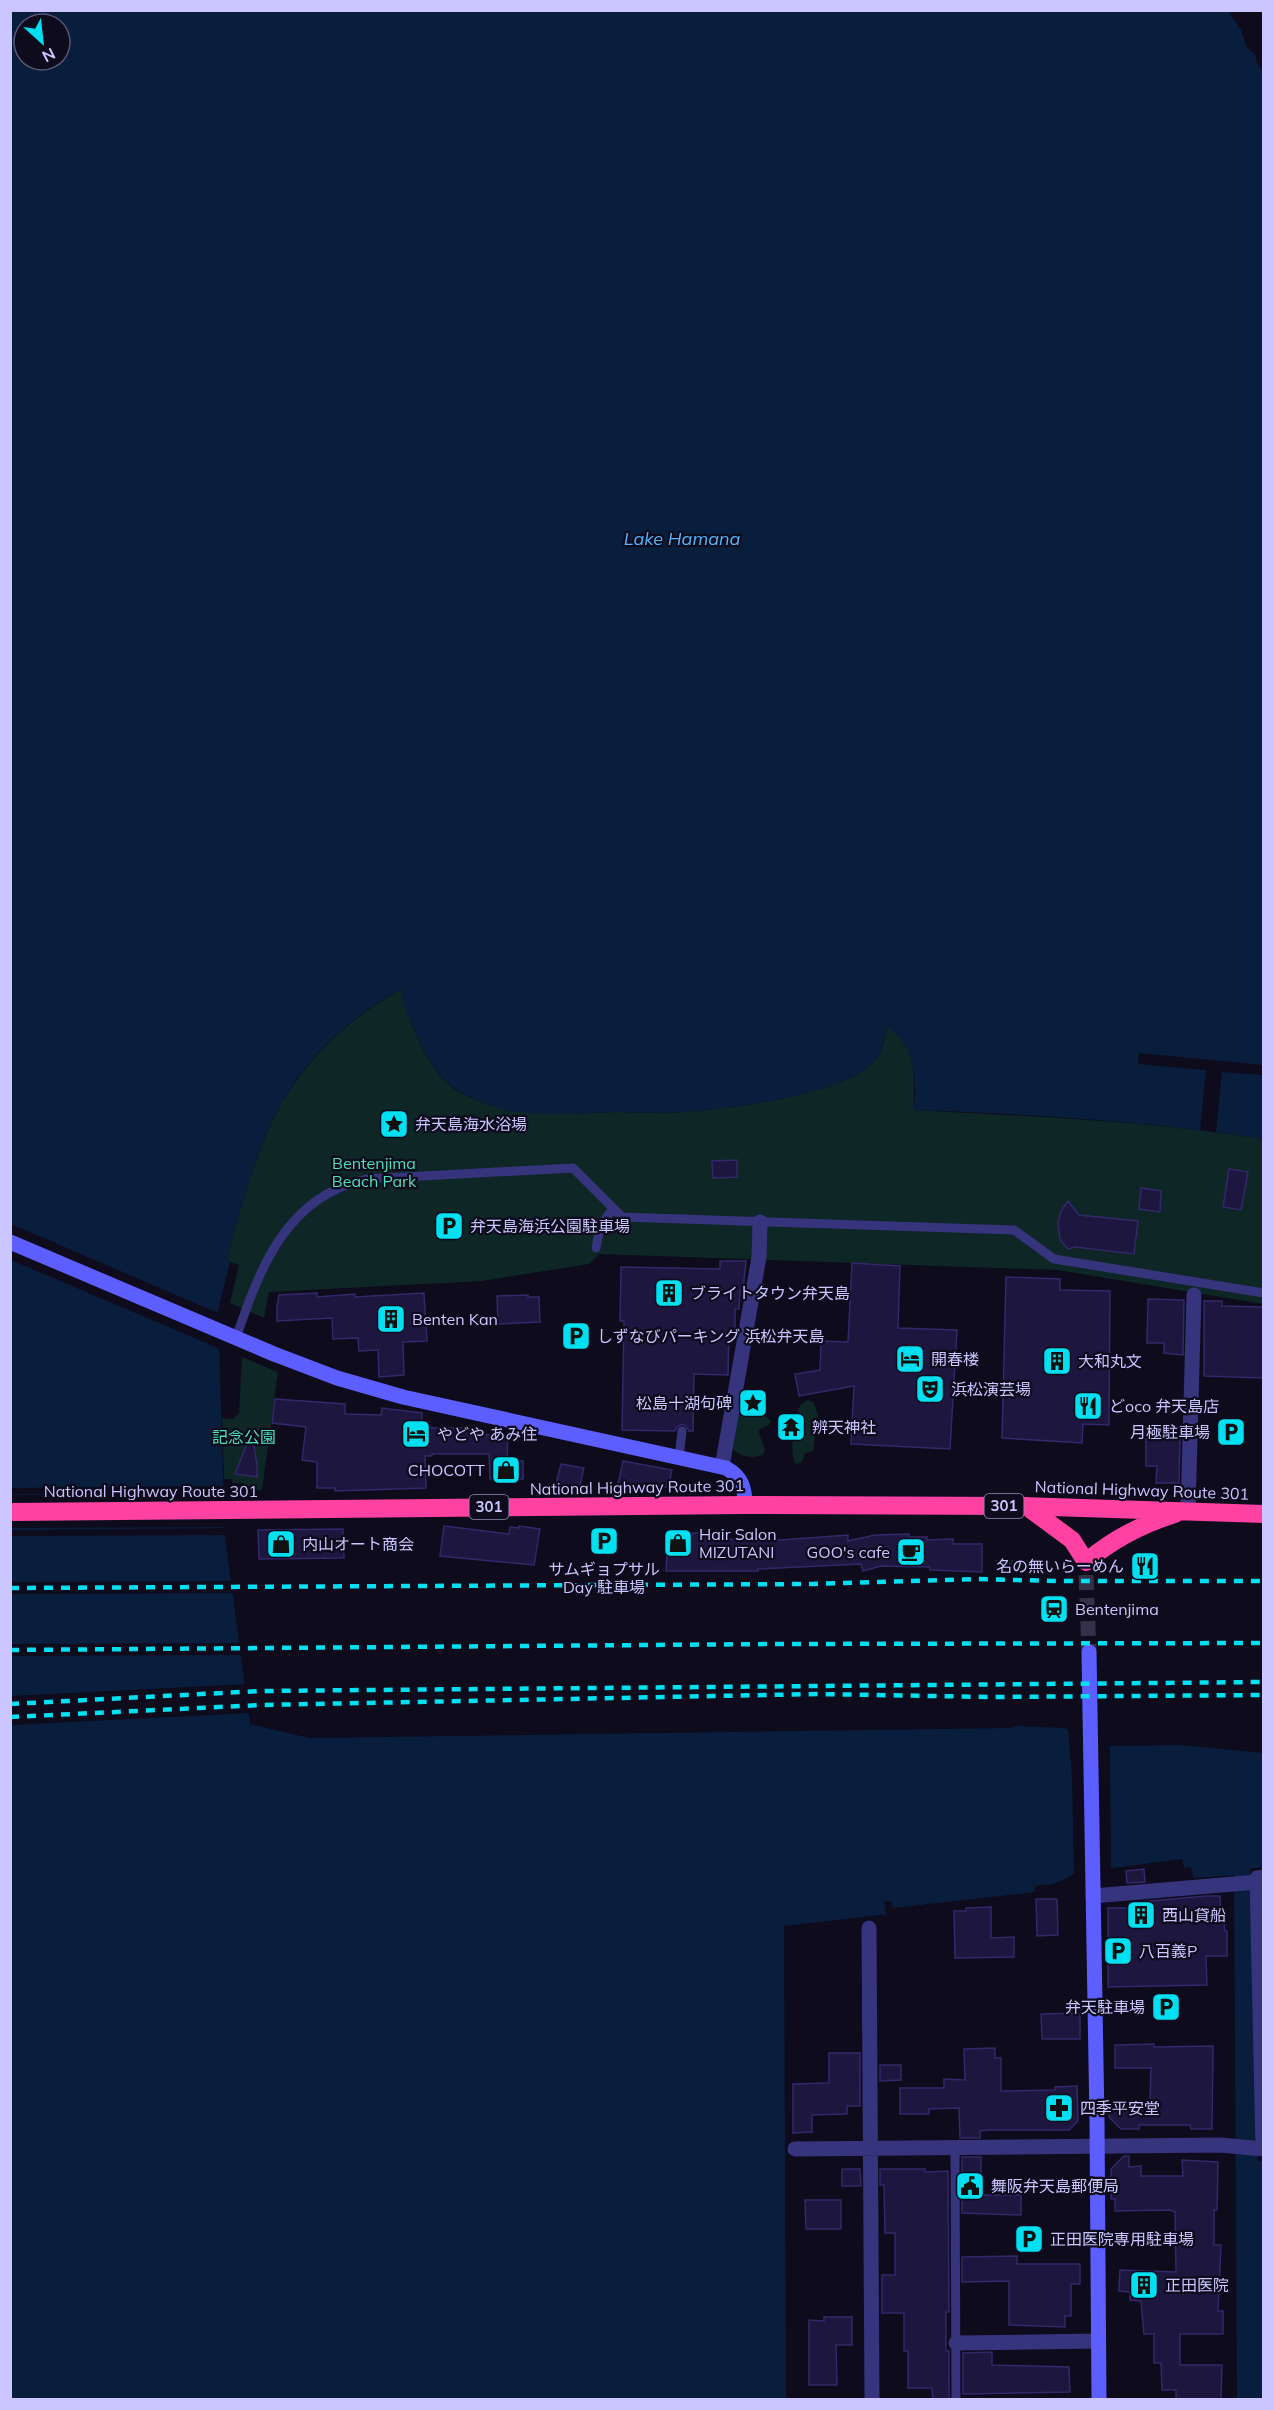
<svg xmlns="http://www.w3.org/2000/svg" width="1274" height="2410" viewBox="0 0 1274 2410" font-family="Mulish,'Noto Sans JP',sans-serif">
<rect width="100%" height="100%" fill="#0d0b1c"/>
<!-- green -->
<path fill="#0e2625" d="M404 987 401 991C408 1019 428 1070 452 1087 469 1099 495 1108 515 1112 521 1112 528 1111 534 1112 561 1115 587 1113 615 1112 632 1112 649 1113 666 1113 712 1111 851 1097 878 1057 883 1048 885 1036 887 1026 920 1050 913 1075 914 1110 1031 1116 1147 1121 1263 1139V1304L1057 1270 599 1254 589 1264 482 1281 269 1292 264 1318 230 1303 239 1265 230 1262 227 1257C261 1131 284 1057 404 987Z
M242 1357 278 1372 262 1490H249V1487L243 1483H232V1479H224L222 1418 232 1419 239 1413Z
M745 1392 750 1395 756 1408 771 1421 769 1425 758 1430 765 1450 763 1455C753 1459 740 1457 733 1449L742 1394Z
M808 1400 813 1402 818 1414 813 1451 805 1453 802 1462 796 1464C788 1455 795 1415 801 1404Z
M995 1560H1030L1036 1569H995Z"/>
<!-- water -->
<path fill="#091e3d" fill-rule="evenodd" d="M11 11H1228L1241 30 1247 48 1255 54 1257 63 1264 72 1263 1139C1147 1121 1031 1114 914 1110 916 1077 917 1047 887 1027 884 1036 883 1048 878 1057 851 1097 712 1111 666 1113 649 1113 632 1112 616 1112 582 1113 549 1116 516 1112 495 1109 470 1099 453 1087 436 1076 423 1049 415 1031 409 1019 400 1001 402 988 283 1057 261 1132 227 1257L230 1262 218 1311 225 1537 250 1724 309 1738 1011 1728 1015 1726 1064 1728 1110 1746 1181 1745 1263 1753V1867L1250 1869 1258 2161H1264L1263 2399H1237L1234 1875 1193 1878 1191 1867 1184 1868 1182 1859 1076 1873 1054 1884 1035 1886V1897L784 1926 786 2399 11 2400ZM24 24H60V60H24Z"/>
<!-- pier -->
<path fill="#0d0b1c" d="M1139 1053 1263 1065V1075L1222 1072 1216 1132 1200 1130 1206 1070 1138 1064Z
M11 1224 218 1313 220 1349 11 1260Z
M227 1486V1492L10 1494 11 1488Z
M227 1493 228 1527 10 1528 11 1495Z
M228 1528V1535L10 1536 11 1530Z
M234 1581 236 1593 11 1594V1582Z
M242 1643 244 1655 11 1656V1644Z
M248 1684 251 1713 11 1725V1696Z
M1068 1729H1076L1110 1743 1111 1871 1074 1877 1072 1778Z
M1035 1892V1897L886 1914 884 1901H891L893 1908Z"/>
<!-- building -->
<path fill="#1d163e" stroke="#33286a" stroke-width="1.5" d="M737 1160V1177L713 1178 712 1161Z
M1229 1169 1248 1172 1241 1210 1223 1207Z
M1141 1188 1161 1191 1160 1212 1139 1209Z
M1068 1201 1079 1215 1138 1221 1134 1254 1075 1247 1068 1249 1060 1240 1058 1223 1061 1211Z
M720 1261H746L743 1290H740L739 1309H735V1333L729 1332 728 1375 694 1374 693 1431H689L686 1426 682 1424 677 1427 675 1431 622 1430 624 1321H620L621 1267 720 1269Z
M852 1263 900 1266 898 1328 957 1330 950 1449 851 1444 854 1386 799 1396 795 1374 820 1370 821 1341 848 1342Z
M1006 1277 1060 1279V1290L1110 1291 1109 1425 1083 1424 1082 1443 1002 1438Z
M317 1293V1297L355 1294V1297L424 1293 427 1341 403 1342 404 1375 379 1377 378 1350 359 1351 358 1338 333 1339 332 1318 277 1321V1307L279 1295Z
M528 1295V1297H539L540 1322 498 1324 497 1296Z
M1148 1299 1184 1300 1183 1355 1164 1353V1343H1147Z
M1204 1301H1222V1306L1263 1307V1378L1204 1376Z
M275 1399 345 1404V1414L381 1415 382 1408 422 1413 421 1426 435 1428H471V1434L508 1436 507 1461H523V1479H490L489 1454H432V1456H425L426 1488 335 1491V1488H317V1462L302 1460 306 1427 272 1423Z
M252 1431 257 1466V1477L235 1474Z
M1146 1436 1180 1437 1179 1483H1156L1157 1466H1146Z
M623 1461 672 1470 668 1487H648L634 1484V1488L618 1484Z
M561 1464 584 1468 579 1489 556 1484Z
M444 1526 509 1534 510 1527 519 1528V1526L540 1529 534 1565 440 1556Z
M343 1529 344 1558 259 1559 258 1530Z
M692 1533H711V1538L766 1541 848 1535V1541L875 1535 909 1534V1537H927V1540L953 1539V1544H982V1572L930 1570V1567L881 1566 863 1571 861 1564 758 1569V1571H666L668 1535 692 1536Z
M1144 1869 1145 1882 1127 1883 1126 1871Z
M1206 1896H1220L1221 1914H1223L1225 1931H1227V1956H1206L1207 1985 1108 1987V1908H1129V1903Z
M1036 1899H1057L1058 1935 1037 1936Z
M991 1907V1938L1014 1937V1957L955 1958 954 1911H966V1908Z
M1080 2013V2039H1042L1041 2014Z
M1154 2044V2047L1213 2046 1212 2129H1191L1190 2125H1139V2129H1121L1109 2117V2102H1150L1151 2068H1115V2045Z
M995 2048V2058H1001V2091L1055 2090V2087L1077 2086 1078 2121 1069 2130H988L980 2131V2138H960L959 2108 929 2109V2114H900V2088H944V2079L965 2080 964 2049Z
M829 2053H860V2106H847V2114L812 2115V2132L793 2133V2084L829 2083Z
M880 2065H901V2080L880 2081Z
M1124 2156H1129V2167L1141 2166V2176H1183L1182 2160 1218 2162 1217 2210H1214V2245H1221L1218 2311H1223V2334H1180V2365H1222L1221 2400H1176V2390H1162L1161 2363H1154V2334H1144L1141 2301 1130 2300V2292L1119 2291 1120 2270 1176 2272 1175 2212 1170 2210 1115 2211V2199H1111V2169Z
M962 2157H981V2195H1021V2215L962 2213Z
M842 2169H860L861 2186H842Z
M880 2169H925V2172L948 2171 949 2312H946V2351H949V2400H933L932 2388H908V2351H904V2313H882V2275H895V2233H885L884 2185H880Z
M805 2200H841V2229H806Z
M1017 2256V2264H1080V2284H1071V2316H1065V2327L1009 2325V2281L962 2282V2257Z
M824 2317H852V2345H836L837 2385H809V2320L824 2321Z
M992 2352V2365L1069 2367 1070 2392 963 2394V2353Z"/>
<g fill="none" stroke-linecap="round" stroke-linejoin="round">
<!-- secondary-tunnel -->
<path stroke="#333049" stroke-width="15" stroke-dasharray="15 8" stroke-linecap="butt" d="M1086 1575 1089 1652"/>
<!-- lane -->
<path stroke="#35347d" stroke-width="9" d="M596 1248 600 1227 613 1208
M236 1338C260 1268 286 1196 367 1179L573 1168 622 1217 1014 1230 1054 1259 1264 1293
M679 1458 682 1431
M955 2147 956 2400"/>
<!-- street -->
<path stroke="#35347d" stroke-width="15" d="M722 1467 759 1257 760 1222
M1188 1510 1194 1295
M1093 1896 1257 1882
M869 1928 872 2400
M795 2149 1220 2145 1264 2149
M1263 2149 1257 1878 1264 1877
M956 2343 1098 2341"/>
<!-- secondary -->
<path stroke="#5d5eff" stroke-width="15" d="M10 1242 274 1354 337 1378 403 1397 726 1468C742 1477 745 1488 745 1505
M1089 1652 1097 2121 1099 2400"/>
<!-- highway -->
<path stroke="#ff41a2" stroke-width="18" d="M1026 1506 1072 1540 1086 1562C1113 1539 1142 1524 1175 1514
M10 1512 745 1505 1022 1506 1264 1514"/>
<!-- rail -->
<path stroke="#00e0f1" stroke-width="4.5" stroke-dasharray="9 8" stroke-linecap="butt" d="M10 1588 813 1584 976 1579 1055 1581H1264
M10 1650 775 1644 1264 1643
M10 1704 260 1691 1264 1682
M10 1717 261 1705 818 1694 992 1697 1264 1695"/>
</g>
<!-- icons -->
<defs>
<g id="sight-square" transform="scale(1.5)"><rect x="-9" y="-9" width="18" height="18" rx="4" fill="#00e0f1" stroke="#0d0b1c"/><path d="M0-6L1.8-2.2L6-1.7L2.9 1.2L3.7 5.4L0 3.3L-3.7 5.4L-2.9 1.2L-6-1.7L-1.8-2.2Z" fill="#111"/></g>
<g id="parking-square" transform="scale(1.5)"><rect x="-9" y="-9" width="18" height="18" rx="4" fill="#00e0f1" stroke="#0d0b1c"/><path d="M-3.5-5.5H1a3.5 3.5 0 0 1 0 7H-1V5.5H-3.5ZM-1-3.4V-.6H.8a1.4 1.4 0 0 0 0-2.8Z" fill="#111"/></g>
<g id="building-square" transform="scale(1.5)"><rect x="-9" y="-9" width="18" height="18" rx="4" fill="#00e0f1" stroke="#0d0b1c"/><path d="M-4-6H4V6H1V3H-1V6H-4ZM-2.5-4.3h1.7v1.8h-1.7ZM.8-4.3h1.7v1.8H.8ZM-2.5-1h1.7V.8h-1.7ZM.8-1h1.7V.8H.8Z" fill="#111"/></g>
<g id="hotel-square" transform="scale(1.5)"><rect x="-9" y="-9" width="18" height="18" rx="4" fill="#00e0f1" stroke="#0d0b1c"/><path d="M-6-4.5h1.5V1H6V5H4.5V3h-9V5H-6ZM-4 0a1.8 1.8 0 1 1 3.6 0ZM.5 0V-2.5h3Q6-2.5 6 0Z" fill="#111"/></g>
<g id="theatre-square" transform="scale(1.5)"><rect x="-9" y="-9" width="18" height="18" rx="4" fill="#00e0f1" stroke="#0d0b1c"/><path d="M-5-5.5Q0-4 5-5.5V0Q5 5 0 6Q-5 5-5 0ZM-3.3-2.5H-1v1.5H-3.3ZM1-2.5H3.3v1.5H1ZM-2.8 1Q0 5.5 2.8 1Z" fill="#111"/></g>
<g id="restaurant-square" transform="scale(1.5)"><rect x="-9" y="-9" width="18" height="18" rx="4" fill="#00e0f1" stroke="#0d0b1c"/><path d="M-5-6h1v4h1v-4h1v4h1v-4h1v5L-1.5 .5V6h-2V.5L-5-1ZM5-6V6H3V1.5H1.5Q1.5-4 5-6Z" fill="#111"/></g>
<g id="temple-square" transform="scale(1.5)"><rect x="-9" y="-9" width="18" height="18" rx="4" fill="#00e0f1" stroke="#0d0b1c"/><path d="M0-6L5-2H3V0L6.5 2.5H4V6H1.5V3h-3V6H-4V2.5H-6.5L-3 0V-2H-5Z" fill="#111"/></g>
<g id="shop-square" transform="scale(1.5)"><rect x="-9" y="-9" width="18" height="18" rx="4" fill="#00e0f1" stroke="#0d0b1c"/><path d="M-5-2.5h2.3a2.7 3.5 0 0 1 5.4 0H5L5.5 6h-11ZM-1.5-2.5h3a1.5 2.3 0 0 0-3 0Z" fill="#111"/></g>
<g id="cafe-square" transform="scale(1.5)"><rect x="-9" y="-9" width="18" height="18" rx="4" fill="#00e0f1" stroke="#0d0b1c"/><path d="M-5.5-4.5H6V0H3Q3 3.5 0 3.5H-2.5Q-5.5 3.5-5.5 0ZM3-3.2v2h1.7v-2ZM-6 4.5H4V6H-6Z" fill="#111"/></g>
<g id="station-square" transform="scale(1.5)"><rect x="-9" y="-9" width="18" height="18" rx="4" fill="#00e0f1" stroke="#0d0b1c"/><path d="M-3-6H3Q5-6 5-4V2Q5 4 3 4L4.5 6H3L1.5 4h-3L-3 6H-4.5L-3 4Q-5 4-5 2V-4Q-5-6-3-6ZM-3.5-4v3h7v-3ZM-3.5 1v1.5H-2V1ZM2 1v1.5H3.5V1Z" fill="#111"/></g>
<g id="pharmacy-square" transform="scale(1.5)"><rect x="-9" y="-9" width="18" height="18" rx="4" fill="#00e0f1" stroke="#0d0b1c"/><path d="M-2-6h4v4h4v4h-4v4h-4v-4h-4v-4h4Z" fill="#111"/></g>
<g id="civic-square" transform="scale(1.5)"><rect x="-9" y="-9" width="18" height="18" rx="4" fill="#00e0f1" stroke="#0d0b1c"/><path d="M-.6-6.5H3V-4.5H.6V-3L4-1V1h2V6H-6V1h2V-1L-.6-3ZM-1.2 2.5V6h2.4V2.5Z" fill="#111"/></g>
</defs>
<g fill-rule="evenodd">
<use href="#sight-square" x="394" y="1124"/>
<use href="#parking-square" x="449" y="1226"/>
<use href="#building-square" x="669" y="1293"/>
<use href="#building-square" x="391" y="1319"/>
<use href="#parking-square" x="576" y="1336"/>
<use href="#hotel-square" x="910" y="1359"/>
<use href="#building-square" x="1057" y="1361"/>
<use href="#theatre-square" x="930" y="1389"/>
<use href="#sight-square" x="753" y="1403"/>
<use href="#restaurant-square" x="1088" y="1406"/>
<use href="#temple-square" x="791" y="1427"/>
<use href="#parking-square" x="1231" y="1432"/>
<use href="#hotel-square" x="416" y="1434"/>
<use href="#shop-square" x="506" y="1470"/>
<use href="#parking-square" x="604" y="1541"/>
<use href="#shop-square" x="678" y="1543"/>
<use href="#shop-square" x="281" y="1544"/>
<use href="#cafe-square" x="911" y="1552"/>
<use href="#restaurant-square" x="1145" y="1566"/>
<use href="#station-square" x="1054" y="1609"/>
<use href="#building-square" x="1141" y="1915"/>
<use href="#parking-square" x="1118" y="1951"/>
<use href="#parking-square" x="1166" y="2007"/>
<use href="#pharmacy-square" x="1059" y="2108"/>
<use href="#civic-square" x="970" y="2186"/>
<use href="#parking-square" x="1029" y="2239"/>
<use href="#building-square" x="1144" y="2285"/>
</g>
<g text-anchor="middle" stroke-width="4.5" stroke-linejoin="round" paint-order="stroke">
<!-- shield labels -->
<g fill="#0d0b1c" stroke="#928ebb" stroke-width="1.5">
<rect x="984.5" y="1494" width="39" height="24" rx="4.5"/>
<rect x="469.5" y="1495" width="39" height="24" rx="4.5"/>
</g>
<g font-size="15" font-weight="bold" fill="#cbc6ff">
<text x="1004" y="1511">301</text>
<text x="489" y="1512">301</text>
</g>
<!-- poi labels -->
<g font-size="16" fill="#cbc6ff" stroke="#0d0b1c" text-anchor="start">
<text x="415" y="1130">弁天島海水浴場</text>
<text x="470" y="1232">弁天島海浜公園駐車場</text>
<text x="690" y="1299">ブライトタウン弁天島</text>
<text x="412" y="1325">Benten Kan</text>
<text x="597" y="1342">しずなびパーキング 浜松弁天島</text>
<text x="931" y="1365">開春楼</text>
<text x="1078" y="1367">大和丸文</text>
<text x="951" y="1395">浜松演芸場</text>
<text x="732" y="1409" text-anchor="end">松島十湖句碑</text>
<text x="1109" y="1412">どoco 弁天島店</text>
<text x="812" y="1433">辨天神社</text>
<text x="1210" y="1438" text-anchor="end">月極駐車場</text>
<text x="437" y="1440">やどや あみ住</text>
<text x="485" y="1476" text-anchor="end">CHOCOTT</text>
<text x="699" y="1540">Hair Salon<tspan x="699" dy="18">MIZUTANI</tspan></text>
<text x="302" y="1550">内山オート商会</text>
<text x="890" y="1558" text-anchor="end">GOO's cafe</text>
<text x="1124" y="1572" text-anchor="end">名の無いらーめん</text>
<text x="604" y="1575" text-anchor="middle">サムギョプサル<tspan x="604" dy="18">Day 駐車場</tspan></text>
<text x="1075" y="1615">Bentenjima</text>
<text x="1162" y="1921">西山貸船</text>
<text x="1139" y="1957">八百義P</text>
<text x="1145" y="2013" text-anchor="end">弁天駐車場</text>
<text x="1080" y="2114">四季平安堂</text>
<text x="991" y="2192">舞阪弁天島郵便局</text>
<text x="1050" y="2245">正田医院専用駐車場</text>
<text x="1165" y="2291">正田医院</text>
</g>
<!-- park labels -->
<g font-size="16" fill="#50e1b8" stroke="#0d0b1c">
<text x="374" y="1169">Bentenjima<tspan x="374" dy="18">Beach Park</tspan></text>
<text x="244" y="1443">記念公園</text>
</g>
<!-- street labels -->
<g font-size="16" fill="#cbc6ff" stroke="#0d0b1c">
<text transform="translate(637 1487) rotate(-1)" y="6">National Highway Route 301</text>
<text transform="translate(1142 1490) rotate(2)" y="6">National Highway Route 301</text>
<text x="151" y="1497">National Highway Route 301</text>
</g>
<!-- water labels -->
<g font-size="18" font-style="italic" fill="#54b5ff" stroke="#0d0b1c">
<text x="682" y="545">Lake Hamana</text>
</g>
</g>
<!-- border -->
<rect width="1274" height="2410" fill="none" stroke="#cbc6ff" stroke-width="24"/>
<!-- north arrow -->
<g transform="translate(42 42) rotate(153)"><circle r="28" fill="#0d0b1c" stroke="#595677" stroke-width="1.5"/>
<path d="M0-4.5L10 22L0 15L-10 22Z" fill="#00e0f1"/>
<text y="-9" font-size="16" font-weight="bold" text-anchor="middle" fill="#cbc6ff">N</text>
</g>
</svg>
